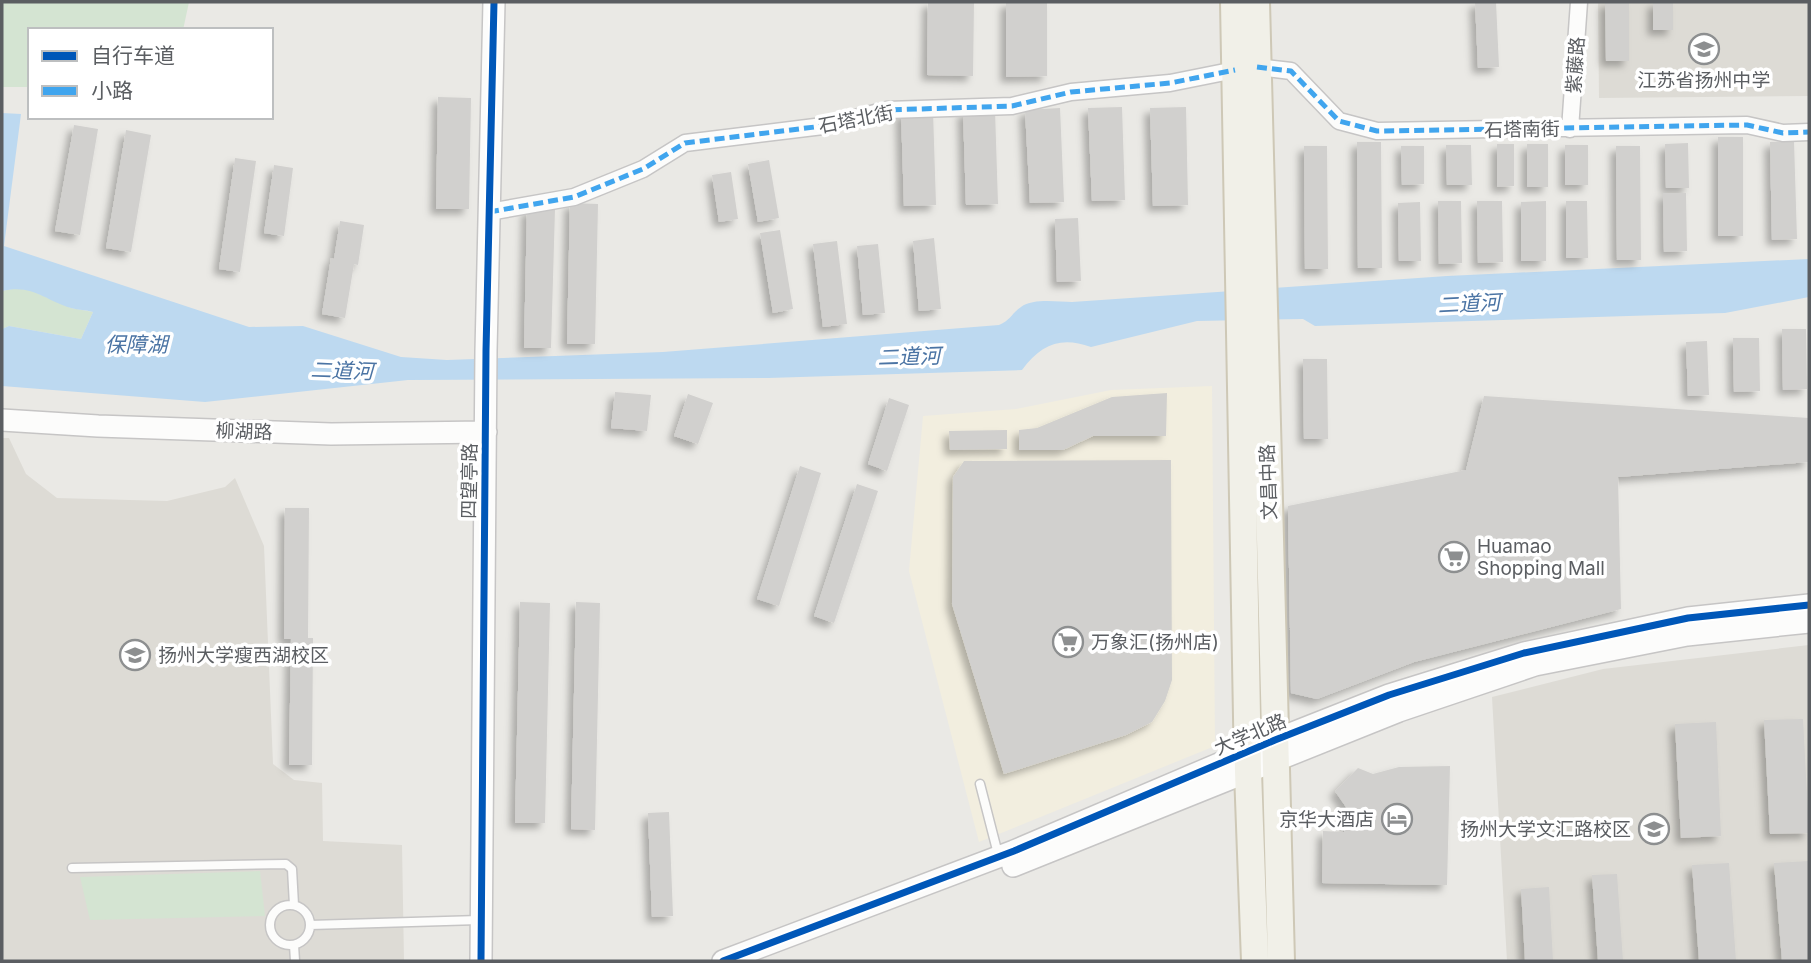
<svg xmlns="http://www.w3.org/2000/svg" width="1811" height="963" viewBox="0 0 1811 963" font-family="Inter,'Noto Sans SC',sans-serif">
<defs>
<filter id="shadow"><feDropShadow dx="-5.5" dy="5.5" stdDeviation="3.5" flood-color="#0004"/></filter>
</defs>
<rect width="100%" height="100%" fill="#eae9e5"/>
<!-- commercial -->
<path fill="#f2eedf" d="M1212 386 1215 746 979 842 909 571 923 416 1016 409 1111 390Z"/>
<!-- education -->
<path fill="#dddbd5" d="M1598 2H1809V96L1599 98Z
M2 438H9L26 474 57 498 167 501 225 487 235 478 264 546 273 764 294 780 322 783 323 841 402 845 404 961H2Z
M1809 645V961H1507L1492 697 1603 669Z"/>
<!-- green -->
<path fill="#d4e4d2" d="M2 2H189L183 30H30V87H2Z
M17 288 33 291 71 308 93 312 81 339 9 326 2 329V291Z
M260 871 265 916 90 920 80 877Z"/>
<!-- water -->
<path fill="#bdd9f0" d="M2 113 21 114 4 246 249 327 303 326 401 357 447 360 663 352 999 325C1011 320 1011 314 1021 307 1033 298 1058 302 1072 302L1447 276 1809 259V297L1725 313 1315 326 1303 319 1197 321 1091 347C1061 336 1041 344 1022 370L768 378 408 380 205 402 2 386V329L9 326 81 339 93 312C86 310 78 310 71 308 44 300 33 284 2 291Z"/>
<!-- building -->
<path fill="#d1d0ce" filter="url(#shadow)" d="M928 2H974L973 76 927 75Z
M1006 2H1047V76L1006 77Z
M1475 2H1496L1499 67 1478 68Z
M1605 2H1629V61H1606Z
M1653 2H1673V30H1653Z
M438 97 471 98 469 209H436Z
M1122 107 1125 200 1092 201 1088 108Z
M1186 107 1188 205 1153 206 1150 108Z
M1060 108 1064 202 1030 203 1025 110Z
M995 110 998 204 966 205 963 111Z
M933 111 936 205 904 206 901 112Z
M74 125 98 129 80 235 55 231Z
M126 130 151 135 131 252 106 248Z
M1718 137H1743V236H1718Z
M1794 141 1797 239 1772 240 1770 142Z
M1357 142H1381L1382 268H1358Z
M1688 143 1689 188H1666L1665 144Z
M1497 144H1514V186L1497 187Z
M1527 144H1548V187H1527Z
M1446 145H1471L1472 185H1447Z
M1565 145H1588V185H1565Z
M1304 146H1327L1328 269H1305Z
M1401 146H1424V184L1402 185Z
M1616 146H1640L1641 260H1617Z
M235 158 256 161 240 272 219 269Z
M769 160 779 218 758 222 748 164Z
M274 165 293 168 284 236 264 233Z
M731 172 738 219 719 222 712 175Z
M1663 193H1686L1687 251 1664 252Z
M1438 201H1461L1462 263 1439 264Z
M1477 201H1502L1503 262 1478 263Z
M1546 201V261H1521V202Z
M1566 201H1587L1588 258H1566Z
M1420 202 1421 261H1399L1398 203Z
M570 203 598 204 595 344H567Z
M527 209H555L551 348H524Z
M1078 218 1081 281 1057 282 1055 219Z
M340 221 364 225 358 265 354 264 345 318 322 314 331 258 334 259Z
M780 230 793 309 773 313 760 233Z
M934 238 941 309 919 311 913 241Z
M837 241 847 324 823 327 813 244Z
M878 244 885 313 863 315 857 246Z
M1782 329H1806L1807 389 1783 390Z
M1733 338H1759L1760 391 1734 392Z
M1707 341 1709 395 1688 396 1686 342Z
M1303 359H1327L1328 439H1304Z
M615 392 651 395 647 431 611 428Z
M1167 393 1166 436H1093L1063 450H1019V430L1037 428 1112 397Z
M688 394 713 403 698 444 674 436Z
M1484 396 1809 418V462L1618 477 1621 609 1414 662 1317 699 1291 693 1288 506 1466 470Z
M889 398 909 405 887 471 868 464Z
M1007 430V449L950 450 949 431Z
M1171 460 1172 680 1165 701 1152 722 1126 735 1004 774 952 604 953 477 964 461Z
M800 466 821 473 779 606 757 599Z
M857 484 878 491 834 623 814 616Z
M285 508H309L308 638H313L312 765H289L291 639H284Z
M520 602 550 603 545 823H515Z
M576 602 600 603 595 830 571 829Z
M1803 719 1809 833 1770 834 1764 720Z
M1716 722 1721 836 1681 838 1675 724Z
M1450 766 1447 885 1322 883 1323 831 1344 832 1346 807 1335 791 1358 768 1373 774 1399 767Z
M669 812 673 916 652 917 648 813Z
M1809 861V959L1782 961 1774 863Z
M1729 863 1736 961H1699L1692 865Z
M1617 874 1623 961H1598L1592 875Z
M1549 887 1553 961H1525L1521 889Z"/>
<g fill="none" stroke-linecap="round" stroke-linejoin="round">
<!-- service casing -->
<g stroke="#c6c5c5" stroke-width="11">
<path id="service" d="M980 784 998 854
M72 868 286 864 292 869 294 905
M270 925a20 20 0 1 1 40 0a20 20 0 1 1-40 0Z
M310 925 479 920
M294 945 295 961"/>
</g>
<!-- minor casing -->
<g stroke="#c6c5c5" stroke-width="19">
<path id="minor" d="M1257 67 1291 71 1339 121 1377 131 1747 125 1783 133 1809 132
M1570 129 1579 2
M489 212 574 197 643 169 685 143 823 126 887 110 1012 106 1071 92 1170 83 1235 70"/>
</g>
<!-- tertiary casing -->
<g stroke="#c6c5c5" stroke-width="24">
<path id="tertiary" d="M2 420 98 426 331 434 486 432
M1013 866 1399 711 1535 665 1687 635 1809 622
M481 961 486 351 494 2
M723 961 1014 851 1275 740 1389 695 1524 653 1688 618 1809 605"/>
</g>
<!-- primary casing -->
<g stroke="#cec8b6" stroke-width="30">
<path id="primary" d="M1234 2 1248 772 1255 961
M1256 2 1281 961"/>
</g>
<!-- service -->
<use href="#service" stroke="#fcfcfb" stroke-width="8"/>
<!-- minor -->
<use href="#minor" stroke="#fcfcfb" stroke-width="16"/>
<!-- tertiary -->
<use href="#tertiary" stroke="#fcfcfb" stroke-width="21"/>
<!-- primary -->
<use href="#primary" stroke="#f1f0e8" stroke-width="26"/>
<!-- quiet -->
<path stroke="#40a5ee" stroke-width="5" stroke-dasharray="10 5" stroke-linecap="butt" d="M1257 67 1291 71 1339 121 1377 131 1747 125 1783 133 1809 132
M489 212 574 197 643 169 685 143 823 126 887 110 1012 106 1071 92 1170 83 1235 70"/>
<!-- cycleway casing -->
<g stroke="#fff" stroke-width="11">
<path id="cycleway" d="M481 961 486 351 494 2
M723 961 1014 851 1275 740 1389 695 1524 653 1688 618 1809 605"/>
</g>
<!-- cycleway -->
<use href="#cycleway" stroke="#0057b8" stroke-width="7"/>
</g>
<!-- icons -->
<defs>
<g id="school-ring" transform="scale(1.575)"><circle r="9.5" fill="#fff" stroke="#8d8f90" stroke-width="1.5"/><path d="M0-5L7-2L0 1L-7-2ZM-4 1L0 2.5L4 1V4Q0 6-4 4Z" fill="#8d8f90"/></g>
<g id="supermarket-ring" transform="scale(1.575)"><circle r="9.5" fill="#fff" stroke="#8d8f90" stroke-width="1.5"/><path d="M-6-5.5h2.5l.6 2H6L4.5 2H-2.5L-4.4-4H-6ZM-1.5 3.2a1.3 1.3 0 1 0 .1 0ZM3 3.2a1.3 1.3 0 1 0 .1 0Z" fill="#8d8f90"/></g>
<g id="university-ring" transform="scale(1.575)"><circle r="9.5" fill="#fff" stroke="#8d8f90" stroke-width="1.5"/><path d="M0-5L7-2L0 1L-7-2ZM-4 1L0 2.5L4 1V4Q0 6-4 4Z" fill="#8d8f90"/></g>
<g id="hotel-ring" transform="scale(1.575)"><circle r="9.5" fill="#fff" stroke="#8d8f90" stroke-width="1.5"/><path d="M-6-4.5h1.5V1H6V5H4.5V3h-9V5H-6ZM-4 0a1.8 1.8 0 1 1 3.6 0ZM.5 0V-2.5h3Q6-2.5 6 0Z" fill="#8d8f90"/></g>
</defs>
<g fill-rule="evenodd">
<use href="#school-ring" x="1704" y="49"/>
<use href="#supermarket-ring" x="1454" y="557"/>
<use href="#supermarket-ring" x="1068" y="642"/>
<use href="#university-ring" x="135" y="655"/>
<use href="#hotel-ring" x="1397" y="819"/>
<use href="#university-ring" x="1654" y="829"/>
</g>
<g text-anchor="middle" stroke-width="7" stroke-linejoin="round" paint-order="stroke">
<!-- street labels -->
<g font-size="19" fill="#5b5e62" stroke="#fff">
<text transform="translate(1575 65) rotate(-86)" y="7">紫藤路</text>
<text transform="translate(856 119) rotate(-11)" y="7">石塔北街</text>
<text transform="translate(1522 129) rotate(-1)" y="7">石塔南街</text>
<text transform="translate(244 431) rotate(2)" y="7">柳湖路</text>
<text transform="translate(469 481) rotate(-89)" y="7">四望亭路</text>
<text transform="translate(1268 482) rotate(-92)" y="7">文昌中路</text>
<text transform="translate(1250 734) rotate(-23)" y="7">大学北路</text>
</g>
<!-- poi labels -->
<g font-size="19" fill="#5b5e62" stroke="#fff" text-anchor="start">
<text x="1704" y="87" text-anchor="middle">江苏省扬州中学</text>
<text x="1477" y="553">Huamao<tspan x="1477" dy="22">Shopping Mall</tspan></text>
<text x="1091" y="649">万象汇(扬州店)</text>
<text x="158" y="662">扬州大学瘦西湖校区</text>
<text x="1374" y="826" text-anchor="end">京华大酒店</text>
<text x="1631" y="836" text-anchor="end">扬州大学文汇路校区</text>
</g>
<!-- water labels -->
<g font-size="21" font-style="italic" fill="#4b74a4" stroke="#fff">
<text transform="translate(1469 304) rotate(-3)" y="7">二道河</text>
<text x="136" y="352">保障湖</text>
<text transform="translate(909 357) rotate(-2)" y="7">二道河</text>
<text transform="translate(342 371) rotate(2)" y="7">二道河</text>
</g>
</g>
<!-- border -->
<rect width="1811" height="963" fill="none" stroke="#5b5e62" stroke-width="7"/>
<!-- legend -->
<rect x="28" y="28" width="245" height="91" fill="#ffffff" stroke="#bdbfc0" stroke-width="2"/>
<rect x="42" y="51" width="35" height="10" fill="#0057b8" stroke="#bdbfc0" stroke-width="2"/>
<text x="91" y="63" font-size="21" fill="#5b5e62">自行车道</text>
<rect x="42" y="86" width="35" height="10" fill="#40a5ee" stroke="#bdbfc0" stroke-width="2"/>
<text x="91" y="98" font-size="21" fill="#5b5e62">小路</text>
</svg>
